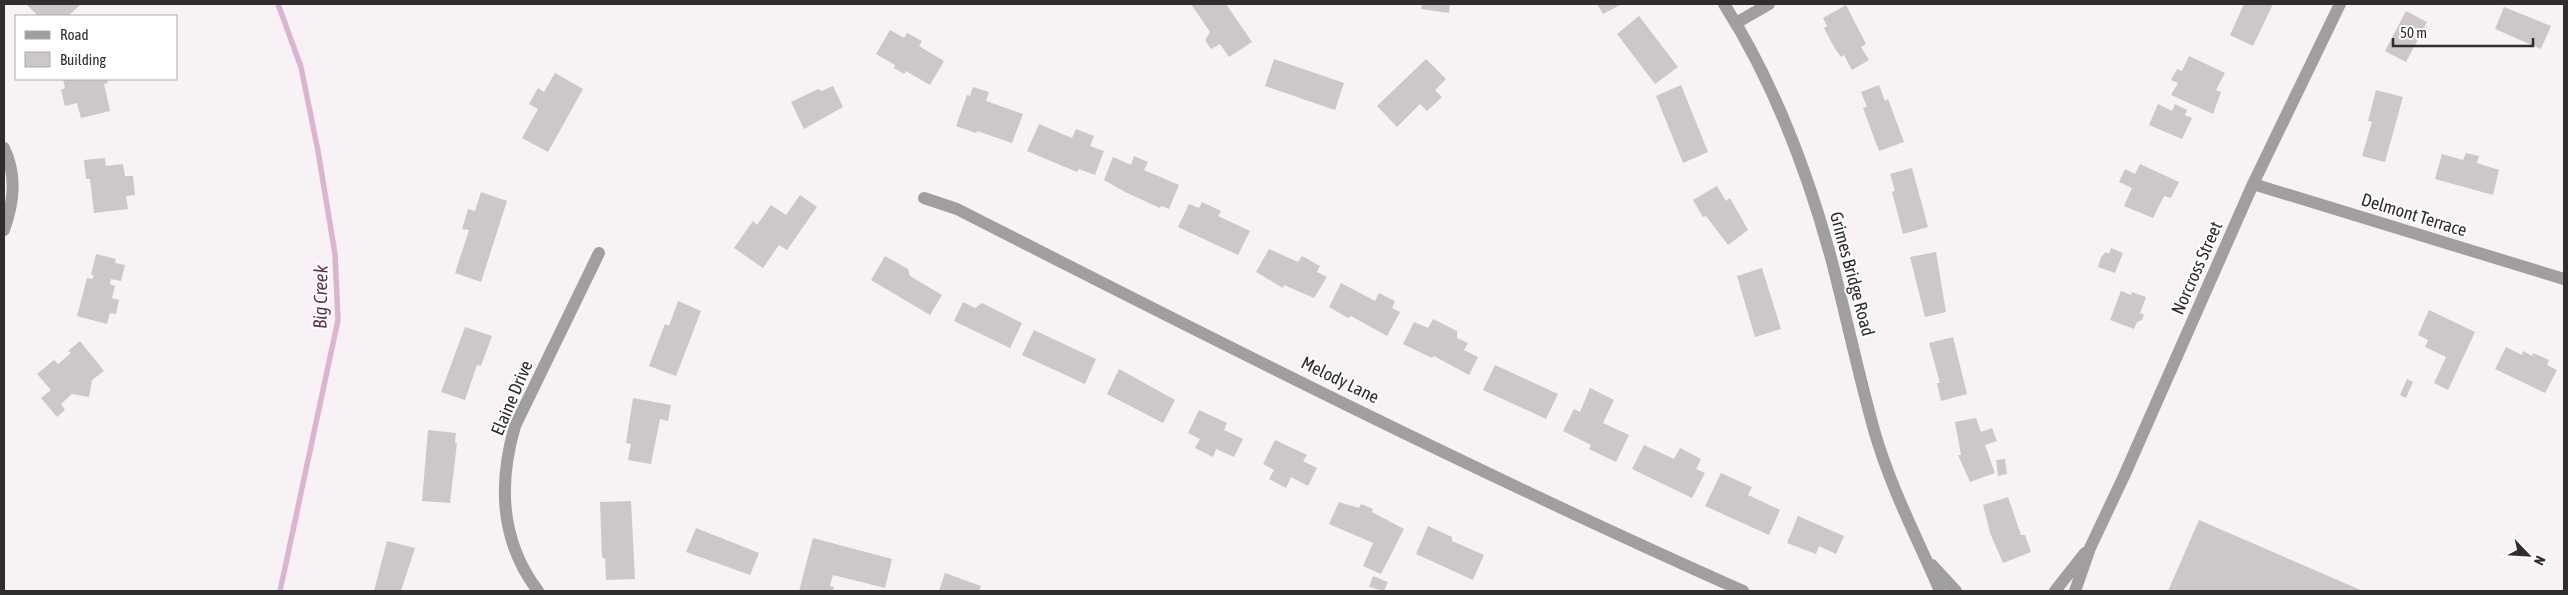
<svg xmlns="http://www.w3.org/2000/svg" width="2568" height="595" viewBox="0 0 2568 595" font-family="'Asap Condensed',sans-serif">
<rect width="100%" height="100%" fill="#f8f1f5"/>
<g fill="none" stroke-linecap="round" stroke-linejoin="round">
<!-- stream -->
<path stroke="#dcb4cf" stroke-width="5.5" d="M278 4 301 67 318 151 335 254 338 320 280 591"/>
</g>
<!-- building -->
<path fill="#cdc6ca" d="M26 4H81L68 16H35L37 15Z
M1191 4H1226L1252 42 1229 57 1220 44 1211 49 1205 40 1210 32Z
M1422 4H1450L1449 13 1421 9Z
M1597 4H1622L1603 14Z
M2244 4H2273L2253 46 2230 35Z
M1846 5 1866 44 1861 47 1869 60 1852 70 1844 55 1841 57 1834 47 1824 28 1827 26 1823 18Z
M2504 7 2551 26 2541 49 2495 29Z
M2406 11 2427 22 2406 62 2385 51Z
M1639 16 1678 67 1655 84 1617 34Z
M890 30 904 38 907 33 922 41 919 46 944 61 930 85 906 71 904 74 894 68 895 65 876 54Z
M2189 56 2225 73 2216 90 2221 92 2213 114 2171 95 2178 83 2171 80 2177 69 2182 71Z
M1274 59 1344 83 1335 110 1265 86Z
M1426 59 1446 79 1435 90 1442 97 1427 111 1420 104 1397 127 1377 106Z
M555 73 583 89 548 152 522 138 538 109 529 104 538 88 544 92Z
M63 79H107L108 83 104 84 110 111 81 118 77 103 65 106 61 90 65 88Z
M1681 85 1708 152 1683 163 1656 96Z
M1879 85 1885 101 1888 99 1904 142 1879 151 1863 108 1867 107 1861 92Z
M833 86 843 107 804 129 791 102 818 89 822 91Z
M973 87 989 92 986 101 1023 114 1012 143 977 131 976 133 956 126 967 95 970 96Z
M2376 90 2403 97 2385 162 2362 156 2372 122 2368 121Z
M2158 104 2172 111 2175 104 2187 110 2185 115 2192 118 2182 139 2149 125Z
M1039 124 1072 138 1076 129 1094 136 1090 146 1104 151 1095 175 1079 169 1077 172 1027 151Z
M2466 153 2479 156 2477 163 2499 170 2493 195 2435 179 2442 154 2463 160Z
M1134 156 1148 162 1144 170 1179 185 1169 209 1161 206 1160 208 1127 193 1104 180 1113 157 1131 165Z
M105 158 106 166 123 164 125 176H133L135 195 126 196 128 209 94 213 90 179H86L84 160Z
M2140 164 2179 182 2171 198 2164 196 2153 218 2124 206 2132 188 2119 182 2125 169 2135 174Z
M1912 168 1928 227 1903 234 1892 192 1895 191 1890 174Z
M1717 186 1726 201 1730 198 1748 230 1728 245 1706 216 1703 217 1693 200Z
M481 192 507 201 481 282 455 273 469 230 462 229 468 209 475 211Z
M800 195 817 207 787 250 779 245 763 268 734 248 753 221 757 225 771 205 786 215Z
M1202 202 1221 211 1218 216 1250 231 1238 255 1178 227 1189 204 1199 208Z
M2111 248 2123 253 2115 273 2098 267 2101 257 2106 252 2109 254Z
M1269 249 1298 262 1302 256 1320 266 1317 272 1327 277 1314 298 1284 285 1283 288 1256 272Z
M1936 252 1946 312 1925 317 1910 257Z
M96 254 116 259 115 263 125 265 121 281 111 279 110 284 115 286 112 298 119 300 116 314 110 313 107 324 77 316 87 278 92 279 94 275H91Z
M885 256 908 269 910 276 942 295 930 315 871 280Z
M1762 268 1781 329 1755 337 1737 276Z
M1341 283 1375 301 1379 293 1395 301 1392 308 1400 312 1387 336 1351 316 1348 318 1329 307Z
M2121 291 2131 295 2132 292 2146 297 2140 313 2144 315 2142 320 2137 322 2134 329 2110 320Z
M678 301 701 311 676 376 649 366 665 324 669 326Z
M963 302 975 308 982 303 1022 323 1010 348 954 321Z
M2429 310 2475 332 2448 390 2434 383 2446 357 2425 347 2428 340 2418 335Z
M1433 319 1457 331V338L1468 343 1464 350 1478 357 1469 375 1434 356 1432 358 1403 344 1414 322 1428 328Z
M465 327 492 336 481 366 477 365 465 400 441 392Z
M1034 330 1096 359 1085 384 1022 355Z
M1953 337 1967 394 1941 401 1937 383H1940L1929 343Z
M80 341 104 371 92 380 89 397 72 394 61 404 65 410 57 417 41 398 51 390 37 374 54 360 58 364 71 353 68 351Z
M2506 347 2522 355 2523 351 2532 356 2533 353 2549 360 2547 365 2557 370 2545 393 2495 369Z
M1495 365 1558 394 1546 419 1483 390Z
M1119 369 1175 400 1163 423 1107 394Z
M2407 379 2413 382 2406 398 2400 395Z
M1590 388 1614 400 1603 423 1629 435 1616 462 1589 449 1591 445 1563 431 1574 409 1580 412Z
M633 398 671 405 668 421 660 419 651 464 628 460 631 444 626 443Z
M1199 410 1227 423 1224 430 1243 439 1234 457 1216 449 1213 457 1195 448 1200 439 1188 433Z
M1976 418 1981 432 1992 428 1997 441 1985 445 1995 473 1970 482 1958 455H1961L1955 422Z
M428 430 456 433 455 443H457L450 503 422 501Z
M1275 440 1307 455 1303 461 1317 468 1308 486 1291 477 1286 488 1269 479 1274 470 1263 464Z
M1644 445 1674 459 1680 448 1701 459 1696 469 1705 473 1692 498 1632 469Z
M2005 459 2007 474 1998 476 1996 460Z
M1721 473 1752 487 1748 495 1780 510 1769 535 1705 506Z
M2008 497 2021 535H2025L2031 552 2003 563 1990 533 1983 505Z
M631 501 635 579 606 580 605 559 602 557 600 502Z
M1339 502 1359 508 1361 504 1373 509 1372 512 1404 529 1381 574 1363 566 1373 543 1329 524Z
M1798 516 1844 536 1836 554 1819 546 1816 554 1787 543Z
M2199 520 2363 591H2168Z
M1428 526 1452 537V541L1484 555 1473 580 1416 554Z
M696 528 759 553 750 575 686 552Z
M813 538 892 559 885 588 833 575 830 586 834 587 833 591H799Z
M387 541 415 548 401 591H374Z
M945 573 981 586 979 591H939Z
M1373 576 1388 582 1384 591 1369 587Z"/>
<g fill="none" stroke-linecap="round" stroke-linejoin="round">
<!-- minor -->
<path stroke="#a19ea0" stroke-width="12" d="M1736 23 1769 4
M4 148C17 175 14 202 4 230
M2253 184 2564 279
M924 198 957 209C1216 341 1477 473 1743 591
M538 591C500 541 498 484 515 426L599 253"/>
<!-- tertiary -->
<path stroke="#a19ea0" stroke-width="12" d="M1724 4C1773 81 1807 170 1831 258 1846 315 1858 373 1874 430 1890 486 1917 538 1940 591
M1932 565 1956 591
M2055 591 2085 553
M2075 591 2090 548 2124 476 2253 184 2340 4"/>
</g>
<g text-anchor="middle" stroke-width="4" stroke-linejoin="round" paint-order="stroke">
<!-- street labels -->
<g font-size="18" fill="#302d2f" stroke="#fff">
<text transform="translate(2414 215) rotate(17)" y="6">Delmont Terrace</text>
<text transform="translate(2197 268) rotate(-66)" y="6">Norcross Street</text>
<text transform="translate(1852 274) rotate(75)" y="6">Grimes Bridge Road</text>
<text transform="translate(1340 380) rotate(26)" y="6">Melody Lane</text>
<text transform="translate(512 398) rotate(-67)" y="6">Elaine Drive</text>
</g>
<!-- water labels -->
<g font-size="19" font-style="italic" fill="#633155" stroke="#fff">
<text transform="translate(320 297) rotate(-89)" y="7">Big Creek</text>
</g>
</g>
<!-- border -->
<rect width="2568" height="595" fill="none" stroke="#302d2f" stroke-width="10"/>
<!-- legend -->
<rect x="15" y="15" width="162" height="65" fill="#ffffff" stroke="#acabac"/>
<rect x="25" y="31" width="25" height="8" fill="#a19ea0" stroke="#acabac"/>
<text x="60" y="40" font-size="15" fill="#302d2f">Road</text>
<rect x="25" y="52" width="25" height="15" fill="#cdc6ca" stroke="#acabac"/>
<text x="60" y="65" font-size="15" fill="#302d2f">Building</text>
<!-- north arrow -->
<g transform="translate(2528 555) rotate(115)" stroke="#ffffff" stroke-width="4" paint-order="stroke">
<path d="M0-4L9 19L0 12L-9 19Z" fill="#302d2f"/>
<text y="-8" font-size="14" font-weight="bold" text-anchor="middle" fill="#302d2f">N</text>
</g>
<!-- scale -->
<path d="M2393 38v8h140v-8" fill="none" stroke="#302d2f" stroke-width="2.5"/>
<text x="2400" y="38" font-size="15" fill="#302d2f" stroke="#ffffff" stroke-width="4" paint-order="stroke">50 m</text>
</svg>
